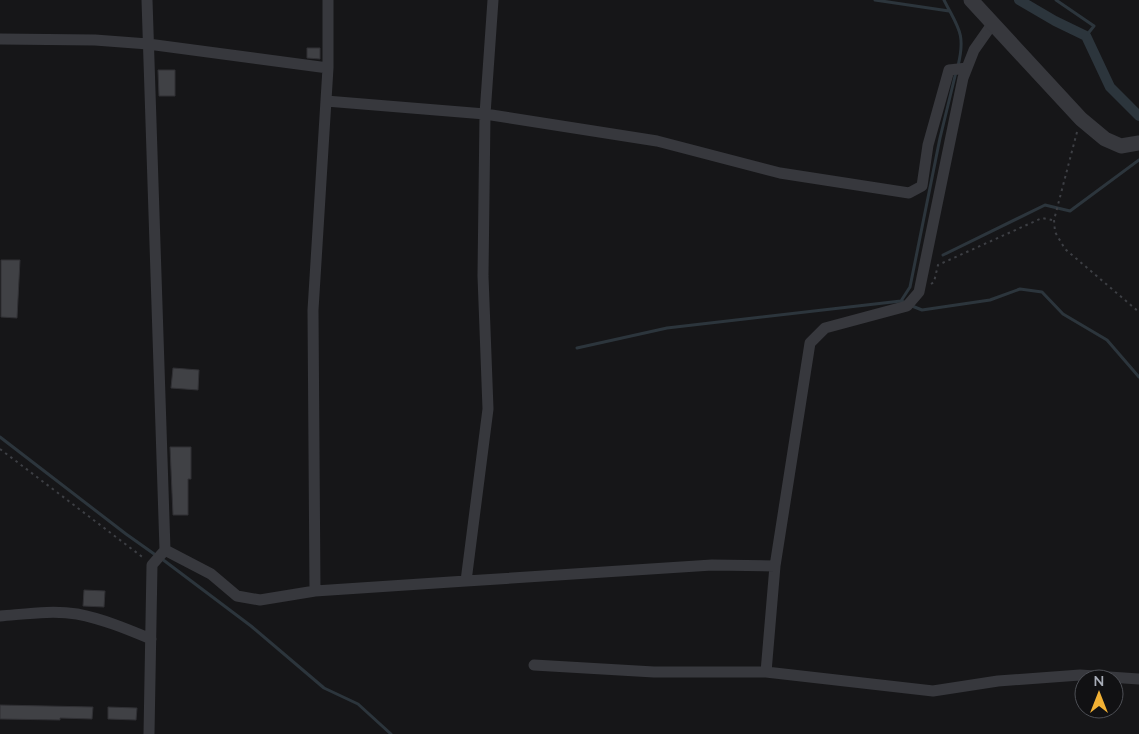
<svg xmlns="http://www.w3.org/2000/svg" width="1139" height="734" viewBox="0 0 1139 734" font-family="Lato,sans-serif">
<rect width="100%" height="100%" fill="#161618"/>
<g fill="none" stroke-linecap="round" stroke-linejoin="round">
<!-- stream -->
<path stroke="#2c353c" stroke-width="3" d="M875 0 949 11
M944 0C958 28 966 33 958 66
M1056 0 1094 26 1086 36
M943 255 1045 205 1070 211 1139 160
M901 301 910 287 940 138 956 72
M912 306 922 310 990 300 1020 289 1042 292 1063 314 1107 340 1139 377
M577 348 667 328 901 301 904 302
M0 437 126 534 157 556
M162 559 251 626 324 688 358 704 391 734"/>
<!-- canal -->
<path stroke="#2c353c" stroke-width="10" d="M1019 0 1055 21 1086 36 1110 87 1139 116"/>
</g>
<!-- building -->
<path fill="#404145" stroke="#303034" d="M307 48H320V59L307 58Z
M158 70H175V96H159Z
M1 260H20L17 318 1 317Z
M173 368 199 370 198 390 171 388Z
M170 447H191V479H188V515H173Z
M84 590 105 591 104 607 83 606Z
M0 705 93 707 92 719 60 718V720L0 719Z
M108 707 137 708 136 720 108 719Z"/>
<g fill="none" stroke-linecap="round" stroke-linejoin="round">
<!-- path -->
<path stroke="#3d3f44" stroke-width="2" stroke-dasharray="2.5 4" stroke-linecap="butt" d="M1077 132 1054 220 1055 232 1065 249 1139 312
M931 284 934 282 938 265 1042 218 1052 220
M0 449 145 559"/>
<!-- minor -->
<path stroke="#37383d" stroke-width="11" d="M147 0 165 550 152 565 149 734
M0 39 95 40 148 44 328 68
M326 101 485 114 657 141 780 173 909 193 922 186 928 145 949 70 967 68
M165 550 211 574 237 596 260 600 315 591 466 581 712 565 775 566
M466 581 488 409 483 276 485 114 493 0
M315 591 313 310 328 68V0
M0 616C26 614 52 610 77 614 103 619 127 629 151 639
M534 665 654 672H766L933 691 998 681 1080 675 1139 679
M766 672 775 566 810 343 825 328 907 306 919 292 963 78 974 50 993 23"/>
<!-- tertiary -->
<path stroke="#37383d" stroke-width="15" d="M971 0 1081 119 1105 139 1121 146 1139 143"/>
</g>
<!-- north arrow -->
<g transform="translate(1099 694)"><circle r="24" fill="#111113" stroke="#4d4f55"/>
<path d="M0-4L9 19L0 12L-9 19Z" fill="#f2b134"/>
<text y="-8" font-size="14" font-weight="bold" text-anchor="middle" fill="#a8adb8">N</text>
</g>
</svg>
